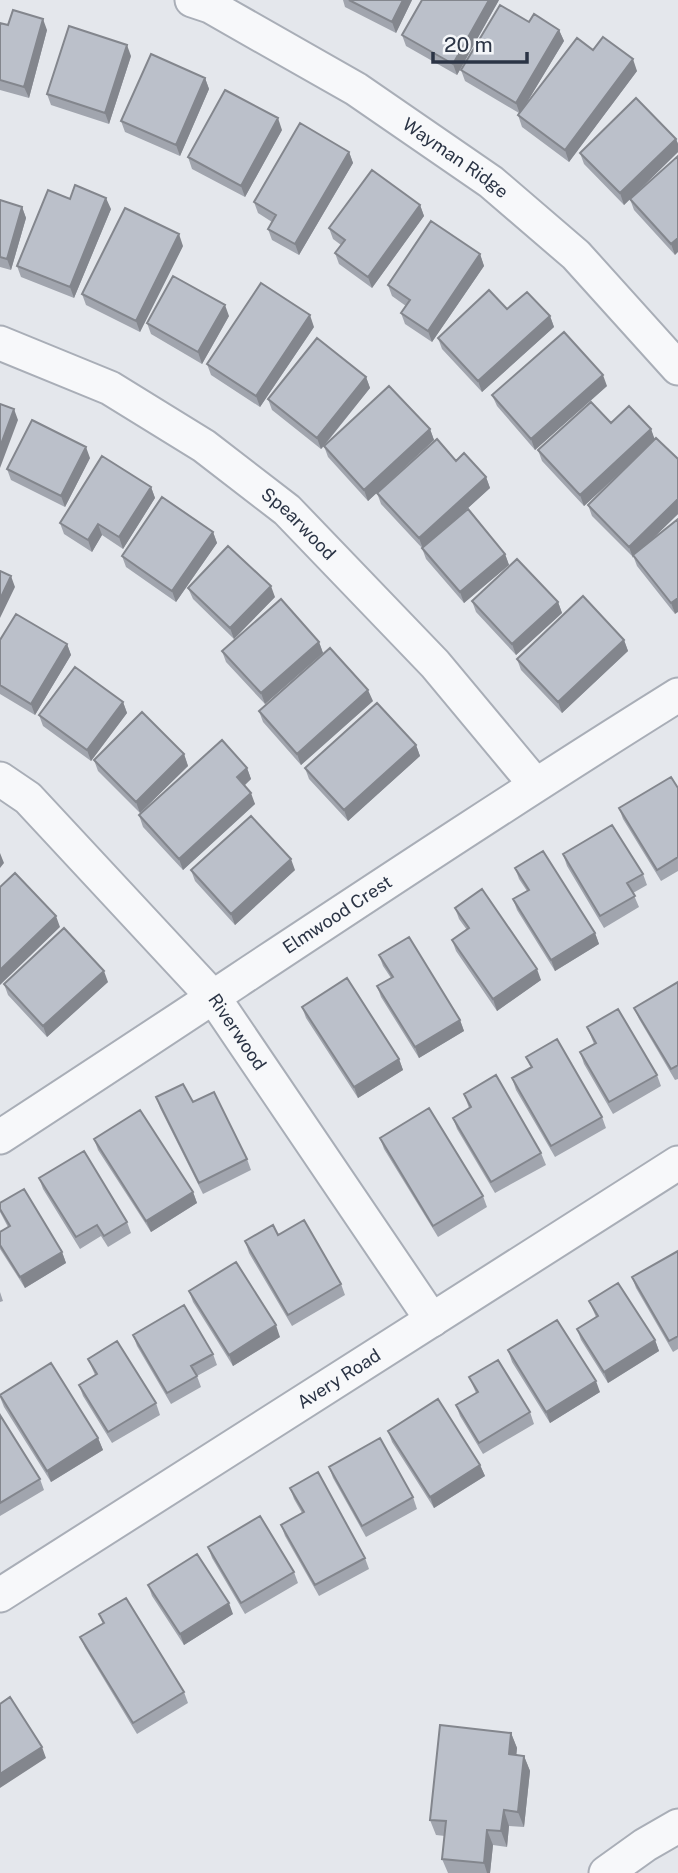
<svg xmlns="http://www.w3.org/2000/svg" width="678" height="1873" viewBox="0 0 678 1873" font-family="'Public Sans',sans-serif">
<rect width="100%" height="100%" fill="#e4e7ec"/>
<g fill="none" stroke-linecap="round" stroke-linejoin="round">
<!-- minor casing -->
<g stroke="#a9aeb7" stroke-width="37">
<g id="minor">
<path id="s1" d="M192 0 210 6 356 89 491 182 576 255 678 368"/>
<path id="s2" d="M0 343 110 388 204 446 287 510 435 664 535 784"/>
<path id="s3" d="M0 779 28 798 214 998 432 1320"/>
<path id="s4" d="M0 1137C226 990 449 838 678 695"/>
<path id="s5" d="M0 1595 678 1163"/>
<path d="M606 1873 645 1845 678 1826"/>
</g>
</g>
<!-- minor -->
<use href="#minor" stroke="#f7f8fa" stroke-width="33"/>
</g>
<!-- wall -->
<path fill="#a1a5ae" d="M343 0H412L396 33 345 7Z
M499 0 457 75 406 46 402 35Z
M0 23 8 25 47 30 29 98 0 90Z
M559 30 564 41 524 107 593 50 637 71 569 162 522 127 518 115 519 113 465 81 461 70Z
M131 56 109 124 51 105 47 94Z
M205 78 209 89 180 156 125 132 121 121Z
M282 130 245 197 192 169 188 157Z
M676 139 678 144V152L624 205 584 164 580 153Z
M349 152 353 163 299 255 272 240 268 229 272 222 258 213 254 202Z
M678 156 675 255 634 210 630 199Z
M70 199 111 209 74 298 21 277 17 266Z
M0 200 22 207 26 218 11 270 0 267Z
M420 205 424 216 372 288 339 264 335 253 341 245 333 239 329 228Z
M183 246 140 332 86 305 82 294Z
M480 254 484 266 432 342 405 324 401 313 406 306 392 296 388 285Z
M507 309 550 316 554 327 482 392 442 349 438 338Z
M229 316 202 364 151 334 147 323Z
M314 327 260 407 211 375 207 364Z
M366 377 370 388 324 446 430 429 434 440 368 501 328 457 324 446 321 449 272 410 268 399Z
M607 386 535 450 497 406 492 395Z
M611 423 651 429 654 439 678 514 653 538 675 614 637 566 634 558 592 516 588 505 631 463 584 506 542 461 538 450Z
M90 458 65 507 11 480 7 469Z
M456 461 486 477 490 488 448 526 505 554 509 565 464 603 426 559 422 548 381 504 377 493Z
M151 487 155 498 123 549 102 535 92 552 64 534 60 523Z
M213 532 217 543 176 602 126 567 122 556Z
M188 588 275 597 234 639 193 599Z
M472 601 558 602 562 613 516 655 476 612Z
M0 640 67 644 71 655 35 715 0 694Z
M624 640 628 651 562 713 521 670 517 659Z
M319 642 323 653 265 704 226 662 222 651Z
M373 701 301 765 263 722 259 711Z
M123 702 127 713 91 761 43 726 39 715Z
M416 745 420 756 348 821 309 779 305 768Z
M184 754 188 766 140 813 98 771 94 760Z
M247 768 251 779 244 785 255 804 183 870 143 827 139 815Z
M678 788V871L661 881 623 819 619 808Z
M563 854 643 874 647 885 633 893 639 907 604 928 567 866Z
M515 868 595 933 599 944 555 971 517 910 513 899 527 891 519 879Z
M191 870H295L235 925 195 881Z
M455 908 541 980 497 1011 456 951 452 940 467 930 459 919Z
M379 955 460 1020 464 1031 419 1058 381 997 377 986 391 978 383 966Z
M108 982 47 1037 8 995 4 984Z
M678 982V1079L675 1080 639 1019 634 1008Z
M302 1007 399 1059 403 1070 358 1098 306 1018Z
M587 1027 657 1075 661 1086 613 1114 584 1064 580 1052 594 1044Z
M526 1057 602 1117 606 1128 555 1157 516 1090 512 1078 531 1068Z
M464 1094 541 1153 546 1165 495 1193 457 1129 453 1118 469 1108Z
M156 1097 193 1102 247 1159 251 1170 203 1194 160 1108Z
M380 1138 483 1196 487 1207 438 1237 384 1149Z
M94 1139 193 1192 197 1203 151 1232 98 1150Z
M39 1178 127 1222 131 1233 108 1247 101 1236 80 1249 43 1189Z
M0 1203 62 1252 66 1263 25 1288 0 1249V1232L8 1227 0 1212Z
M278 1235 341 1284 345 1295 292 1326 249 1253 245 1241Z
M678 1251V1349L673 1352 636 1288 632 1277Z
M189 1291 280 1337 233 1366 193 1302Z
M0 1292 3 1301 0 1302Z
M589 1301 655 1340 659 1351 608 1383 581 1340 577 1329 596 1317Z
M133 1335 213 1354 217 1365 197 1376 201 1387 171 1404 137 1346Z
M508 1350 600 1392 550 1423 512 1362Z
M88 1359 156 1403 160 1415 112 1443 83 1396 79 1385 95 1375Z
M469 1377 530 1412 534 1424 483 1454 460 1416 456 1405 476 1393Z
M0 1397 98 1438 103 1450 51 1482 4 1407Z
M0 1415 40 1479 44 1490 0 1516Z
M388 1431 480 1465 485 1476 434 1508 392 1442Z
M329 1467 413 1497 417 1509 366 1537 333 1478Z
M290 1488 365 1558 369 1569 319 1596 285 1536 281 1525 302 1513 294 1499Z
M208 1547 294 1572 298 1583 245 1614 212 1558Z
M148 1585 233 1614 184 1645 152 1596Z
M99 1614 184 1692 188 1703 137 1734 85 1648 80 1637 103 1624Z
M511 1733 517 1748 516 1755 524 1756 530 1771 524 1827 509 1826 507 1847 493 1845 490 1873H448L442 1859 445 1836 436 1835 430 1820Z"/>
<!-- shaded-wall -->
<path fill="#83868d" d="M403 0H412L396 33 392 22Z
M489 0H499L457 75 453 64Z
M43 19 47 30 29 98 24 87Z
M559 30 564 41 520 114 516 103Z
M127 45 131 56 109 124 105 113Z
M633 59 637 71 569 162 565 150Z
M205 78 209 89 180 156 176 145Z
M278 118 282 130 245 197 241 186Z
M676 139 678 144V152L624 205 620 193Z
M349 152 353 163 299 255 295 244Z
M106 198 111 209 74 298 70 287Z
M420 205 424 216 372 288 368 277Z
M22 207 26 218 11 270 7 259Z
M179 234 183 246 140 332 136 321Z
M678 238V252L675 255 671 244Z
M480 254 484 266 432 342 428 331Z
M225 305 229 316 202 364 198 352Z
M310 315 314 327 260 407 256 396Z
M550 316 554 327 482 392 478 381Z
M603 375 607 386 535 450 531 439Z
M366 377 370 388 321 449 317 438Z
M14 409 18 420 0 468V447Z
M430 429 434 440 368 501 364 490Z
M651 429 655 440 584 506 580 495Z
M86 447 90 458 65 507 61 496Z
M486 477 490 488 423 549 419 538Z
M151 487 155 498 123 549 119 537Z
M678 499V514L634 557 633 555V558L629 547Z
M98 524 102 535 92 552 88 540Z
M213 532 217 543 176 602 172 591Z
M505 554 509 565 464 603 460 592Z
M11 576 15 587 0 618V599Z
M271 586 275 597 234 639 230 628Z
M678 598V612L675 614 671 603Z
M558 602 562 613 516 655 512 644Z
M624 640 628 651 562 713 558 702Z
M319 642 323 653 265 704 261 693Z
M67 644 71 655 35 715 31 704Z
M368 690 373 701 301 765 297 754Z
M123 702 127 713 91 761 87 750Z
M416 745 420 756 348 821 344 810Z
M184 754 188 766 140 813 136 802Z
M247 768 251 779 241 789 237 777Z
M251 793 255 804 183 870 179 859Z
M0 853 4 863 0 868Z
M291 859 295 870 235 925 231 914Z
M56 916 60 927 0 985V970Z
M595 933 599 944 555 971 551 960Z
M537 969 541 980 497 1011 493 999Z
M104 971 108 982 47 1037 43 1026Z
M460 1020 464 1031 419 1058 415 1047Z
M399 1059 403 1070 358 1098 354 1087Z
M193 1192 197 1203 151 1232 146 1221Z
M62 1252 66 1263 25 1288 20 1277Z
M276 1325 280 1337 233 1366 229 1355Z
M655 1340 659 1351 608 1383 604 1372Z
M596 1381 600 1392 550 1423 546 1412Z
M98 1438 103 1450 51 1482 47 1471Z
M480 1465 485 1476 434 1508 430 1497Z
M229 1603 233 1614 184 1645 180 1634Z
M511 1733 517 1748 515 1770 509 1754Z
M42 1747 46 1758 0 1788V1774Z
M524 1756 530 1771 524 1827 518 1812Z
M504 1810 509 1826 507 1847 501 1831Z
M487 1830 493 1845 490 1873H487L484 1863Z"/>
<!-- building -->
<path fill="#bbc0ca" stroke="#83868d" stroke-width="2" d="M349 0H403L392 22Z
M422 0H489L453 64 402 35Z
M500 5 529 22 534 14 559 30 516 103 461 70Z
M13 10 43 19 24 87 0 80V23L8 25Z
M69 26 127 45 105 113 47 94Z
M603 37 633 59 565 150 518 115 577 38 593 50Z
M151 54 205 78 176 145 121 121Z
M225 90 278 118 241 186 188 157Z
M636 98 676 139 620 193 580 153Z
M300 123 349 152 295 244 268 229 276 215 254 202Z
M678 156V238L671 244 630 199Z
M372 170 420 205 368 277 335 253 345 240 329 228Z
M75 185 106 198 70 287 17 266 48 190 70 199Z
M0 200 22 207 7 259 0 257Z
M125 208 179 234 136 321 82 294Z
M431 221 480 254 428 331 401 313 410 300 388 285Z
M173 276 225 305 198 352 147 323Z
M261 283 310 315 256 396 207 364Z
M489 290 507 309 527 292 550 316 478 381 438 338Z
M564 332 603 375 531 439 492 395Z
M317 338 366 377 317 438 268 399Z
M389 386 430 429 364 490 324 446Z
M591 402 611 423 629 406 651 429 580 495 538 450Z
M0 404 14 409 0 447Z
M32 420 86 447 61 496 7 469Z
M656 438 678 459V499L629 547 588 505Z
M437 439 456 461 464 453 486 477 419 538 377 493Z
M102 456 151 487 119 537 98 524 88 540 60 523Z
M162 497 213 532 172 591 122 556Z
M468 509 505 554 460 592 422 548Z
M678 519V598L671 603 633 555Z
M228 546 271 586 230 628 188 588Z
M517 559 558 602 512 644 472 601Z
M0 571 11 576 0 599Z
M583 596 624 640 558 702 517 659Z
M281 599 319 642 261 693 222 651Z
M16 614 67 644 31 704 0 685V640Z
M330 648 368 690 297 754 259 711Z
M75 667 123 702 87 750 39 715Z
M377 703 416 745 344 810 305 768Z
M142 712 184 754 136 802 94 760Z
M222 740 247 768 237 777 251 793 179 859 139 815Z
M671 777 678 788V857L657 870 619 808Z
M251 816 291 859 231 914 191 870Z
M612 825 643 874 627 883 635 896 600 916 563 854Z
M543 851 595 933 551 960 513 899 529 890 515 868Z
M15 873 56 916 0 970V887Z
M482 889 537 969 493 999 452 940 469 928 455 908Z
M64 928 104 971 43 1026 4 984Z
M409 937 460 1020 415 1047 377 986 393 977 379 955Z
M347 978 399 1059 354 1087 302 1007Z
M678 982V1065L671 1069 634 1008Z
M618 1009 657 1075 609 1102 580 1052 596 1043 587 1027Z
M557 1039 602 1117 551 1146 512 1078 532 1067 526 1057Z
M496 1075 541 1153 491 1182 453 1118 471 1107 464 1094Z
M183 1084 193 1102 214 1092 247 1159 199 1183 156 1097Z
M429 1108 483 1196 433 1226 380 1138Z
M140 1110 193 1192 146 1221 94 1139Z
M84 1151 127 1222 104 1236 97 1225 76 1237 39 1178Z
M24 1189 62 1252 20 1277 0 1245V1232L10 1226 0 1209V1203Z
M304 1220 341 1284 288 1315 245 1241 273 1225 278 1235Z
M678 1251V1336L669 1341 632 1277Z
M236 1262 276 1325 229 1355 189 1291Z
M618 1283 655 1340 604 1372 577 1329 598 1316 589 1301Z
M184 1305 213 1354 191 1366 197 1376 167 1393 133 1335Z
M557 1320 596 1381 546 1412 508 1350Z
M117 1341 156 1403 108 1432 79 1385 97 1374 88 1359Z
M498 1360 530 1412 479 1443 456 1405 478 1392 469 1377Z
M51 1363 98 1438 47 1471 0 1395Z
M438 1399 480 1465 430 1497 388 1431Z
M0 1415 40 1479 0 1503Z
M380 1438 413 1497 362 1526 329 1467Z
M318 1472 365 1558 315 1585 281 1525 304 1512 290 1488Z
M260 1516 294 1572 241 1603 208 1547Z
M197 1554 229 1603 180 1634 148 1585Z
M126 1598 184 1692 133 1723 80 1637 104 1623 99 1614Z
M10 1697 42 1747 0 1774V1704Z
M440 1725 511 1733 509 1754 524 1756 518 1812 504 1810 501 1831 487 1830 484 1863 442 1859 446 1821 430 1820Z"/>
<g text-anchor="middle" stroke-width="5" stroke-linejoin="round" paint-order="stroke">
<!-- street labels -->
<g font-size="18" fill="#2b3445" stroke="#f4f6f9">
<text dy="6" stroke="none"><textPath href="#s1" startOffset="308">Wayman Ridge</textPath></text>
<text dy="6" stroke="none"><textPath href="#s2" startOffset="352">Spearwood</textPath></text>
<text dy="6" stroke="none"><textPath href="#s4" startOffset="404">Elmwood Crest</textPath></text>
<text dy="6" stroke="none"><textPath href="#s3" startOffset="348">Riverwood</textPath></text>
<text dy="6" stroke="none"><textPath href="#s5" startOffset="402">Avery Road</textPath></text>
</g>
</g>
<!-- scale -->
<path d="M433 52v10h94v-10" fill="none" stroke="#2b3445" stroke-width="3.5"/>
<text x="444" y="52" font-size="21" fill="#2b3445" stroke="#f4f6f9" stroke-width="5" paint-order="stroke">20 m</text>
</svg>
